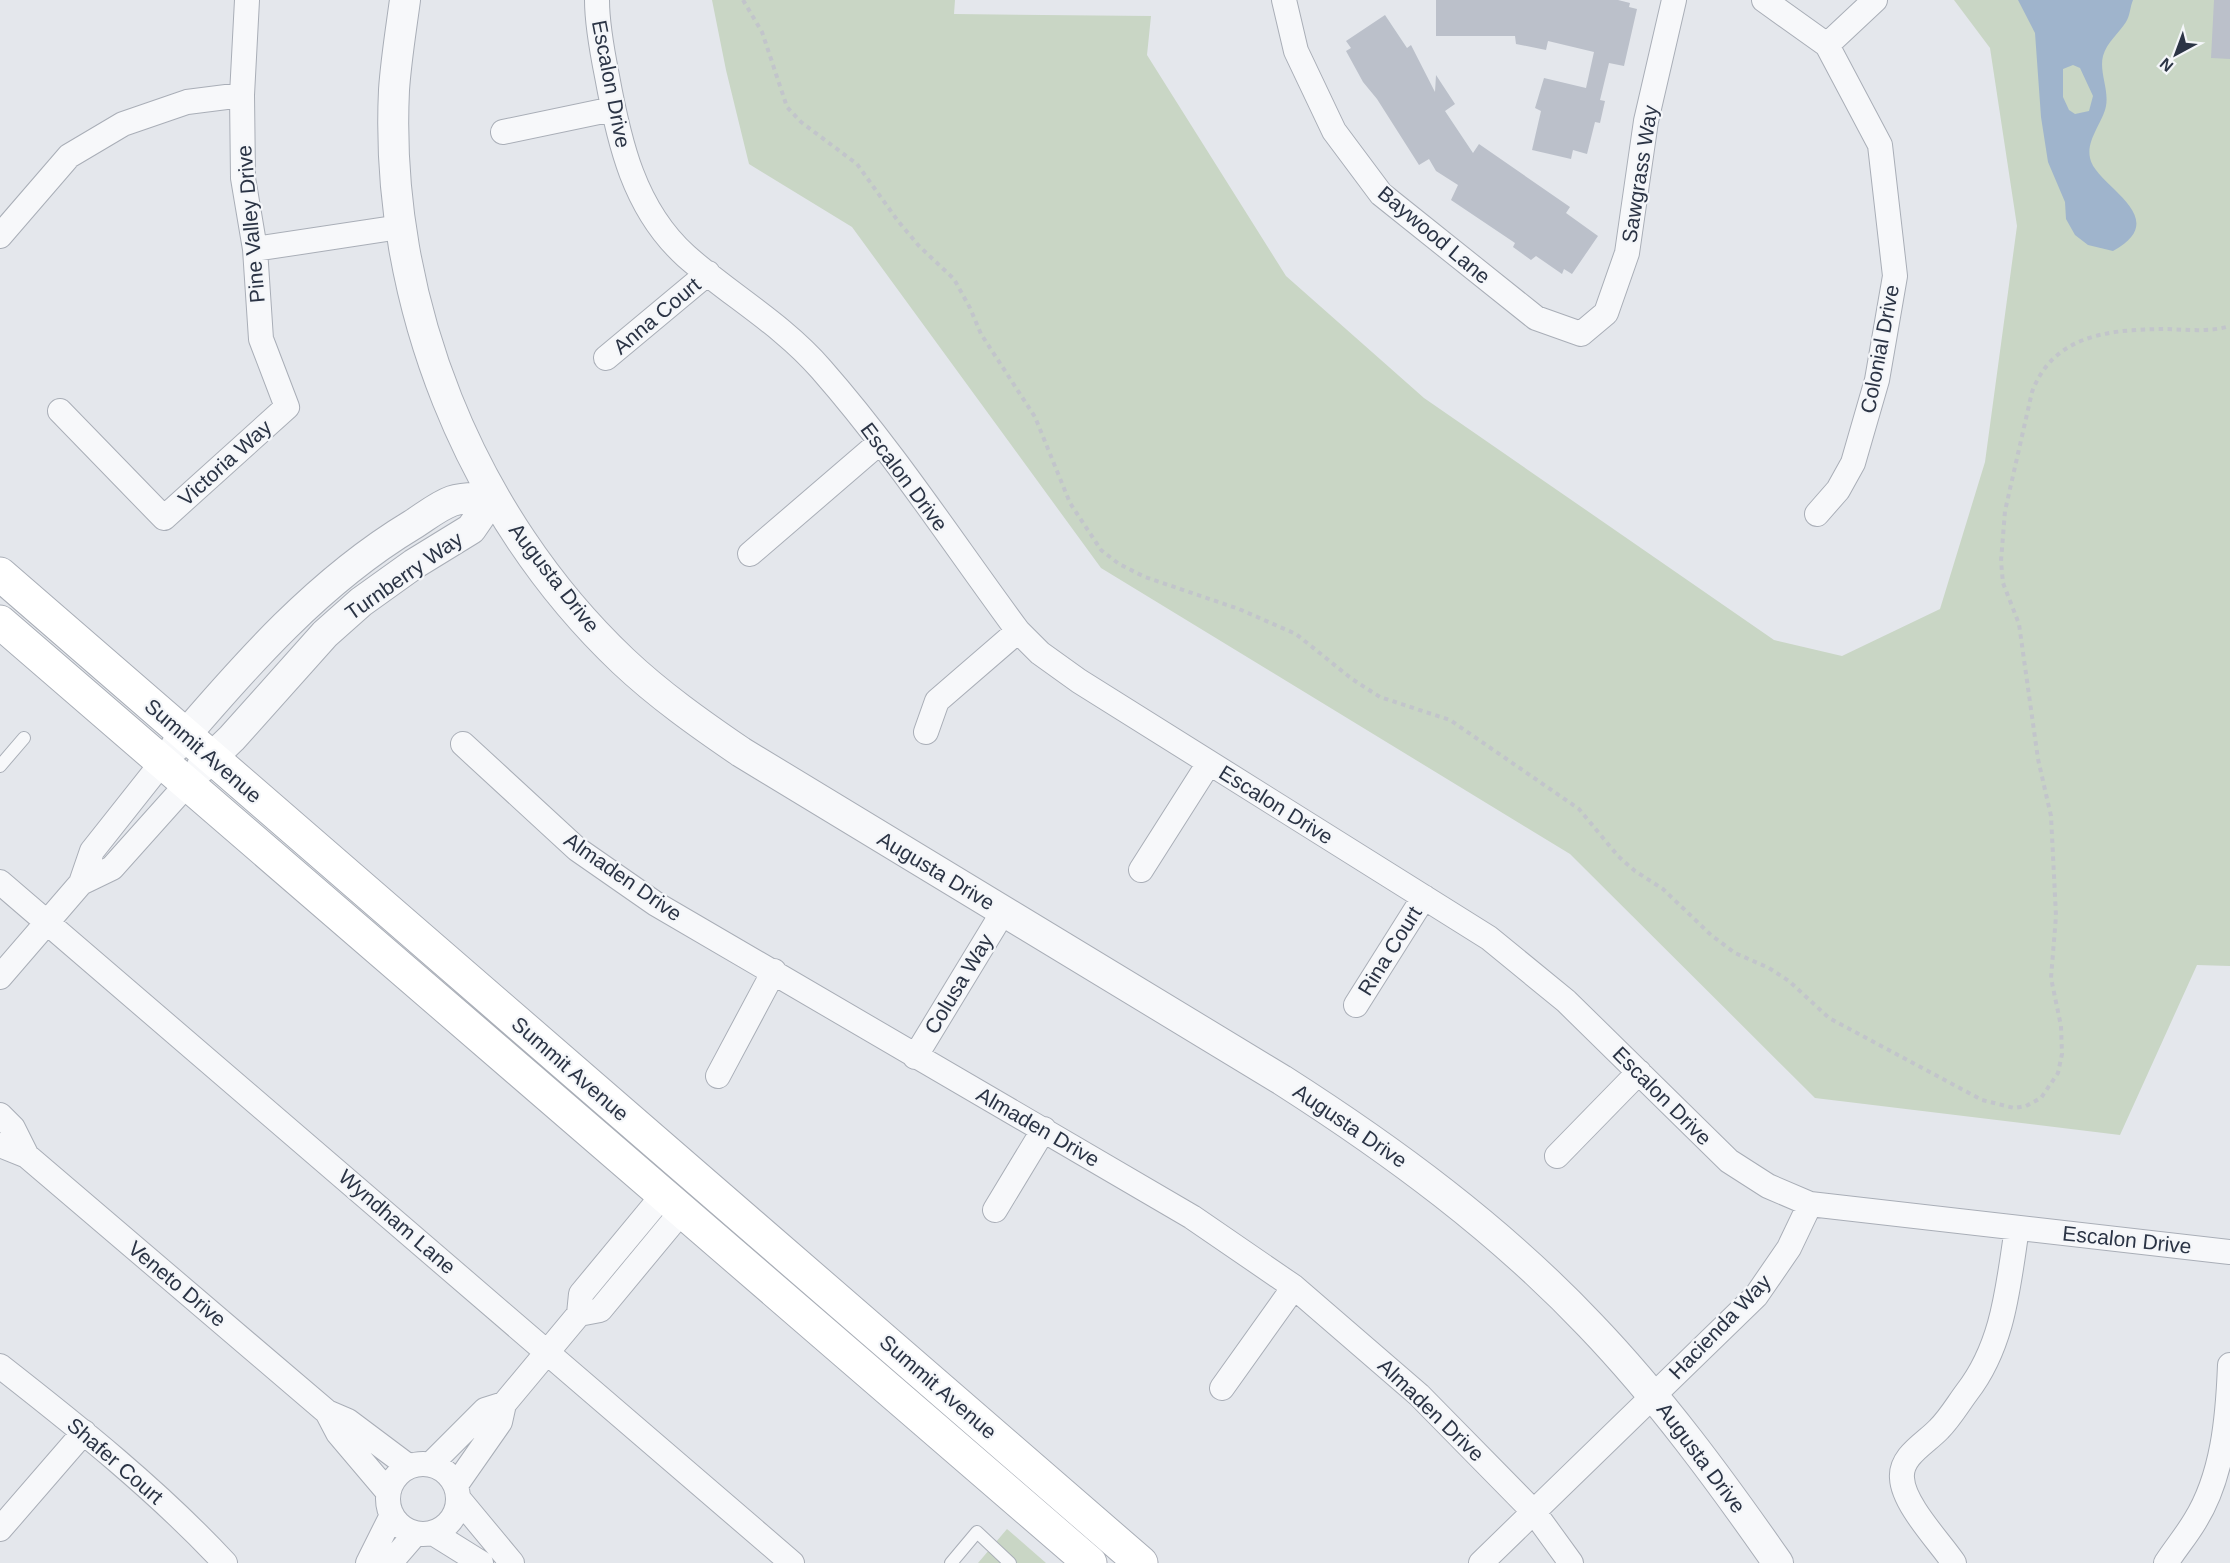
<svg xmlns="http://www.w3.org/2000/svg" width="2230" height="1563" viewBox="0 0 2230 1563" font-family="Arial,sans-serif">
<rect width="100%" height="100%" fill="#e4e7ec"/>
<!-- green -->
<path fill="#c9d6c5" d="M712 0H955L954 14 1151 16 1147 55 1286 276 1424 398 1774 640 1842 656 1940 609 1985 462 2017 226 1990 48 1954 0H2230V966L2197 965 2120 1135 1815 1098 1570 854 1101 568 852 227 749 164 726 70Z
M1007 1529 1046 1563H978Z"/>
<!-- water -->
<path fill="#9fb4cc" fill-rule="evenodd" d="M2018 0H2133C2130 7 2130 16 2126 22 2119 33 2107 42 2103 56 2099 72 2109 89 2106 106 2103 122 2086 140 2090 158 2095 186 2175 217 2113 251L2088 245 2075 235 2066 219 2065 202 2048 162 2041 117 2035 33ZM2073 65 2080 68 2093 96 2089 111 2075 114 2069 110 2063 97V69Z"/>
<!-- building -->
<path fill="#bbc0ca" d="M1436 0H1618L1630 3 1629 7 1637 9 1624 66 1609 63 1600 100 1605 101 1600 123 1595 122 1587 154 1573 150 1571 159 1532 150 1541 111 1535 108 1544 78 1586 88 1594 52 1548 41 1546 50 1516 44 1515 36H1436Z
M2214 0H2230V59L2211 58Z
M1385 15 1407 48 1411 45 1435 92 1436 75 1455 104 1445 111 1473 153 1479 144 1570 207 1566 213 1598 236 1572 274 1564 269 1562 274 1536 256 1531 260 1513 247 1515 243 1451 200 1458 185 1436 171 1429 159 1419 165 1377 99 1363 82 1346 51 1351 48 1346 41Z"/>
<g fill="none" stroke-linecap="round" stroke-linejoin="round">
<!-- service casing -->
<g stroke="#a9aeb7" stroke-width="14">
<path id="service" d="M0 766 24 738
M951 1563 977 1532 1010 1563"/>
</g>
<!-- minor casing -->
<g stroke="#a9aeb7" stroke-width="26">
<path id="minor" d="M597 0C597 25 602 51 607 76 619 142 634 209 686 256 730 295 782 324 821 369 893 451 953 543 1018 631L1040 653 1079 681 1489 938 1566 1001 1729 1161 1768 1186 1810 1204 2230 1252
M1284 0 1296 51 1334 131 1381 194 1536 318 1581 334 1606 313 1627 253 1646 121 1674 0
M1764 0 1827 45 1880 145 1895 276 1877 380 1853 463 1838 490 1817 514
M1827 45 1875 0
M503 132 613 109
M0 236 69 156 123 124 187 102 242 95
M255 249 400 227
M606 358 708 273
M60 411 164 518 287 407 261 339 255 249 243 178 242 95 247 0
M750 554 879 443
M926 732 937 701 1018 631
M463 744 577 849 656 904 1192 1217 1294 1287 1419 1395 1534 1512 1571 1563
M1141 870 1209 763
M0 882 792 1563
M81 883 92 851 172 750
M0 977 81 883 112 868 197 773
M1356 1005 1424 897
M915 1057 1003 912
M718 1076 774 971
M0 1115 13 1128 27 1156
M0 1145 27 1156 327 1412 348 1421 408 1466
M1557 1156 1639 1072
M995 1210 1044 1129
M579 1314 600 1310 682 1211
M0 1366C78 1427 157 1490 225 1563
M1222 1388 1294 1287
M327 1412 338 1433 388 1492
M388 1499a35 35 0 1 1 70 0a35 35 0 1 1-70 0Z
M431 1464 485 1410 504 1404
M456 1485 500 1422 504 1404 579 1314 581 1294 663 1195
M458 1498 512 1563
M0 1529 84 1432
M433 1533 481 1563
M368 1563 392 1515
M390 1563 416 1533
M1481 1563 1756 1296 1789 1248 1810 1204
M1954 1563C1939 1541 1903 1504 1902 1478 1900 1456 1926 1443 1939 1429 1950 1418 1958 1404 1967 1392 2004 1344 2008 1286 2017 1228
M2166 1563C2175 1549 2186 1536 2195 1521 2223 1476 2228 1418 2230 1365"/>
</g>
<!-- tertiary casing -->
<g stroke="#a9aeb7" stroke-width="32">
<path id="tertiary" d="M405 0C401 30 396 60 394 90 384 300 470 516 623 661 659 695 700 724 741 752L1282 1080C1393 1151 1499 1229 1590 1325 1660 1398 1720 1480 1778 1563
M176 746C246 664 319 581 412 525 425 517 438 506 452 501 463 497 480 498 493 497
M201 768 232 738 325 634 361 602 414 564 471 529 493 497"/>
</g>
<!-- secondary casing -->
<g stroke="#a9aeb7" stroke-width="35">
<path id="secondary" d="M0 574 1141 1563
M0 622 1090 1563"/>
</g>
<!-- path -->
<path stroke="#c2c5cb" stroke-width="4" stroke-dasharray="4.5 4.5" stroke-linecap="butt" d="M743 0 762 32 787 107 801 122 857 164 898 221 919 246 954 279 970 308 981 334 1035 417 1070 503 1101 550 1119 564 1145 577 1239 609 1296 634 1352 679 1380 697 1450 720 1579 809 1618 856 1635 871 1663 889 1711 935 1735 953 1769 968 1789 981 1829 1018 1982 1100 2014 1108 2026 1106 2041 1098 2058 1073 2062 1054 2061 1026 2051 978 2056 916 2051 816 2038 759 2019 624 2003 583 2001 561 2005 511 2032 392C2053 336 2106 330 2160 329 2183 329 2207 333 2230 326"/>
<!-- service -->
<use href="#service" stroke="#f7f8fa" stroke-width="12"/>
<!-- minor -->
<use href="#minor" stroke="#f7f8fa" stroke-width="24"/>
<!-- tertiary -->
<use href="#tertiary" stroke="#f7f8fa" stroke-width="30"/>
<!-- secondary -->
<use href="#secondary" stroke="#fff" stroke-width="33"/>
</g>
<g text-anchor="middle" stroke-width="4.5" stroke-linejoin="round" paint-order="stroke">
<!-- street labels -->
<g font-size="21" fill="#2b3445" stroke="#f4f6f9">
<text transform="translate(611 84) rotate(79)" y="7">Escalon Drive</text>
<text transform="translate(1640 174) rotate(-81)" y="7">Sawgrass Way</text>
<text transform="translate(251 224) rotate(-95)" y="7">Pine Valley Drive</text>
<text transform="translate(1434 235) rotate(40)" y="7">Baywood Lane</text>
<text transform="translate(657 316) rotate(-40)" y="7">Anna Court</text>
<text transform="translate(1880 349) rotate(-79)" y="7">Colonial Drive</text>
<text transform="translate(225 463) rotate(-42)" y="7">Victoria Way</text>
<text transform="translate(904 477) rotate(53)" y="7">Escalon Drive</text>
<text transform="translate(404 576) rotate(-35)" y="7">Turnberry Way</text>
<text transform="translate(554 578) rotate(52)" y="7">Augusta Drive</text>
<text transform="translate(203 751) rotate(41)" y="7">Summit Avenue</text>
<text transform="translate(1276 805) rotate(32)" y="7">Escalon Drive</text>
<text transform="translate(936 871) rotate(31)" y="7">Augusta Drive</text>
<text transform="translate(623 877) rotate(35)" y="7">Almaden Drive</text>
<text transform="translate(1390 951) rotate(-58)" y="7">Rina Court</text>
<text transform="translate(959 984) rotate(-59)" y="7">Colusa Way</text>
<text transform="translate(570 1069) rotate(41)" y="7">Summit Avenue</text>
<text transform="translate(1662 1096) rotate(45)" y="7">Escalon Drive</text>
<text transform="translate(1350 1126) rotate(34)" y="7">Augusta Drive</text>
<text transform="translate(1038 1127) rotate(30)" y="7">Almaden Drive</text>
<text transform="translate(397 1222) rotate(41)" y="7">Wyndham Lane</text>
<text transform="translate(2127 1240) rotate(6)" y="7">Escalon Drive</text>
<text transform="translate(177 1284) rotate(40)" y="7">Veneto Drive</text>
<text transform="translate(1720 1327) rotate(-46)" y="7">Hacienda Way</text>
<text transform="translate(938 1387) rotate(41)" y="7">Summit Avenue</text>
<text transform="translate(1431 1410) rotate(44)" y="7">Almaden Drive</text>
<text transform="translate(1701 1458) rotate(53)" y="7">Augusta Drive</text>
<text transform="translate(115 1461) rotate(41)" y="7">Shafer Court</text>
</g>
</g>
<!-- north arrow -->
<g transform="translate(2176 54) rotate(221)" stroke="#f4f6f9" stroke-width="4.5" paint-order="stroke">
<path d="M0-4.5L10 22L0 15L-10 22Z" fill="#2b3445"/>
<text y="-9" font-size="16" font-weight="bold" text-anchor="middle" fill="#2b3445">N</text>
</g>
</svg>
